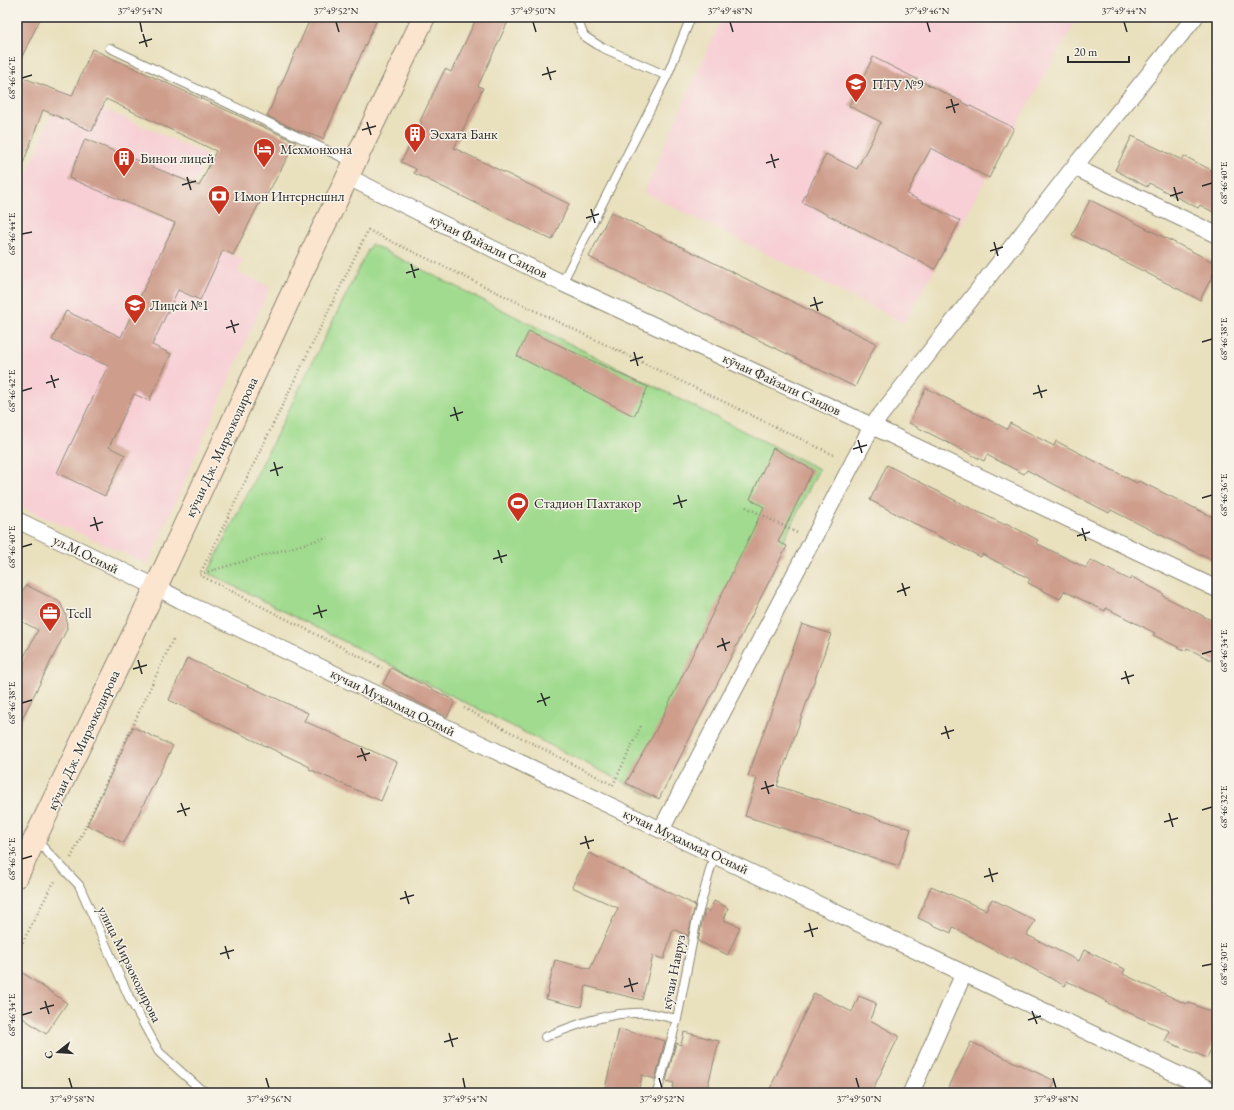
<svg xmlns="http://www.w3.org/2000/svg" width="1234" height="1110" viewBox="0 0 1234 1110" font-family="'EB Garamond',serif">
<rect width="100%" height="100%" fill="#f7f3e8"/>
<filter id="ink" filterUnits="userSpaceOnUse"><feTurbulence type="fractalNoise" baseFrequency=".025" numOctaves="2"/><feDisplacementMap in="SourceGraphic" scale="8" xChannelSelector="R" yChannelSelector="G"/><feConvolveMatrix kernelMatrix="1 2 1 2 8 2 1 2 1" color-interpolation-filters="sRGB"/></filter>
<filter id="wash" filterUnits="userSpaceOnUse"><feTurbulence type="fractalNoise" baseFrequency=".012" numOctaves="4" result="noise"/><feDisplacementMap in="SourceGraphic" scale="16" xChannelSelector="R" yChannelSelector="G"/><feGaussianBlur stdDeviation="0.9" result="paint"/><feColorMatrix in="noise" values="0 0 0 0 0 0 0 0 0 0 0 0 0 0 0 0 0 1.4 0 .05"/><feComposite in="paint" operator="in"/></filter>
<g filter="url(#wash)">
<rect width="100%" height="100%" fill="#e9e0bd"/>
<!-- built -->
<path fill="#f7cfd5" d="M722 17H1078L904 323 644 192Z
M61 90 207 155 175 231 243 259 238 272 270 287 148 564 17 505V200Z"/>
<!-- green -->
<path fill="#a1db8f" stroke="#66835d" d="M371 244 819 469 655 798 208 573Z"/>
<g id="blocks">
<!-- building -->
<path fill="#ce9d8c" d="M17 17H41L17 67Z
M311 17H378L323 139 302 131 301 132 267 116Z
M477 17H510L478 86 483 88 454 148 569 204 552 240 414 173 416 169 401 162 422 122 420 121 445 69 451 72Z
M92 49 296 142 267 195 264 194 233 255 223 250 200 300 178 290 152 345 171 354 149 401 134 394 109 447 125 455 105 496 57 473 108 366 52 340 66 311 121 337 175 223 69 178 85 139 199 186 216 151 106 99 92 131 43 110 19 174H17V88L21 77 72 96Z
M873 57 1014 128 989 178 931 148 907 194 960 221 935 269 802 202 826 154 857 169 881 122 849 106Z
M1132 136 1182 160 1184 156 1217 173V214L1200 205 1198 208 1149 183 1147 187 1115 170Z
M1090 200 1217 264V267L1200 300 1072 235Z
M611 212 876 343 855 387 589 257Z
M529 331 648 387 634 416 517 356Z
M926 388 1007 429 1010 423 1054 446 1056 441 1137 483 1139 481 1217 519V563L1111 510 1109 513 1027 470 1024 474 987 455 984 461 909 423Z
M773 448 813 470 778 542 787 546 659 799 626 783 657 728 764 507 750 499Z
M887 465 966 506 1005 525 1006 523 1038 540 1036 543 1086 568 1090 560 1130 580 1132 577 1164 594 1163 596 1217 623V663L1187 648 1186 651 1153 635 1155 633 1106 608 1105 611 1064 591 1060 599 1028 583 1030 579 982 554 981 557 940 537 870 500Z
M26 585 60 602 66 615 67 629 17 729V670L38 630 17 619V602Z
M802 624 831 634 777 786 911 829 899 866 745 816 757 778 748 776Z
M187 658 308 713 304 721 397 762 381 801 309 769 310 767 169 700Z
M391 668 455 701 447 717 383 684Z
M133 727 173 746 124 843 87 825Z
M589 853 695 905 688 936 673 929 664 959 653 956 642 1000 586 986 581 1007 546 999 555 960 590 969 618 908 572 887Z
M931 886 986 910 992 899 1035 921 1027 935 1079 961 1084 950 1125 969 1123 974 1186 1004 1187 1002 1217 1014V1035L1207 1058 1165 1041 1170 1031 1105 1002 1106 1001 1067 981 1065 986 1012 957 1011 959 953 927 951 933 918 918Z
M714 901 728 908 724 920 740 927 728 955 698 941 705 910 709 912Z
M17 969 67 1003 46 1034 17 1014Z
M814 993 852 1012 859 996 876 1003 870 1020 899 1036 871 1093H768Z
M619 1029 665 1041 655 1079 642 1075 638 1093H604Z
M684 1032 719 1041 706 1093H671L674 1083 666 1081 676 1043 681 1045Z
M971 1042 1055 1081 1050 1093H946Z"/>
</g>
</g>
<g filter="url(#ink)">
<use href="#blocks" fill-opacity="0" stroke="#8a8674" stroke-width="1"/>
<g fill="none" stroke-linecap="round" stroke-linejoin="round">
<!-- lane casing -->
<g stroke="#8a8674" stroke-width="10">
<path id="lane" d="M576 17 584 36 601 47 667 76
M110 48 354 163
M562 283 667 76 691 17
M36 840 79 885 129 997 159 1052 199 1088 208 1093
M545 1037C578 1024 610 1011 647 1013 657 1014 667 1017 677 1019
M657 1093 677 1019 697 918 714 855"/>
</g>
<!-- street casing -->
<g stroke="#8a8674" stroke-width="18">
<path id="street" d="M1074 167 1217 235
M348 177 562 283 872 426 1217 589
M17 520 156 587 188 604 661 830 1217 1093
M661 830 872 426 1074 167 1195 17
M911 1093 964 973"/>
</g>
<!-- secondary casing -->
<g stroke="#8a8674" stroke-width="24">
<path id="secondary" d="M17 876 156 587 293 291 424 17"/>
</g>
<!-- path -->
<path stroke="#8a8674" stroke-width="2.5" stroke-dasharray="1 3" stroke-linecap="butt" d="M746 507 797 533
M328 537 200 574 368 230 836 456
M200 575 382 668
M464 708 613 785
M613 785 641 726
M71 858 173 639
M17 953 51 887 56 880"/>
<!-- lane -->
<use href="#lane" stroke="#fff" stroke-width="8"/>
<!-- street -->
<use href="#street" stroke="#fff" stroke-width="16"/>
<!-- secondary -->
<use href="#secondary" stroke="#fbe5cf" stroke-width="22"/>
</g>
</g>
<!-- ticks -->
<path fill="none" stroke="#2b2b2b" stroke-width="1.5" d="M140 22 142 32M336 22 339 32M533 22 536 32M730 22 733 32M927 22 930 32M1124 22 1127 32M143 34 147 47M139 43 152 39M547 67 551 80M542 75 556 71M22 78 32 75M951 99 955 113M946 108 959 104M367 122 371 135M362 130 376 126M771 154 775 168M766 163 779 159M187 177 191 190M182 185 196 181M1202 186 1212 183M1174 187 1178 201M1170 196 1183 192M591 209 595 223M586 218 599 214M22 234 32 232M994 242 998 256M990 251 1003 247M411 264 415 278M406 273 419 269M814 297 818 311M810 306 823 302M231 320 235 333M226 328 239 324M1202 342 1212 339M634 352 638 366M630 361 643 357M51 375 55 388M46 383 59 379M1038 385 1042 398M22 391 32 388M1033 394 1047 390M454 407 458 421M450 416 463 412M858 440 862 453M853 449 867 445M274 462 278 476M270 471 283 467M678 495 682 508M1202 498 1212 495M673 504 687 500M94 517 98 531M90 526 103 522M1082 528 1086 541M1077 536 1090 532M22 547 32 544M498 550 502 563M493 559 507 555M902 583 906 596M897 592 910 587M318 605 322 618M313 614 327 610M722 638 726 651M717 647 730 642M1202 654 1212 651M138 660 142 674M133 669 147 665M1125 671 1129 684M1121 679 1134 675M541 693 546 706M537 702 550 697M22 703 32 700M945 726 949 739M941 734 954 730M361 748 366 761M357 757 370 753M765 781 769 794M761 789 774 785M181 803 186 816M1202 810 1212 807M177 812 190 808M1169 813 1173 827M1164 822 1178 818M585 836 589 849M580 844 594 840M22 859 32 856M989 868 993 882M984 877 998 873M405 891 409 904M400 899 414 895M809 923 813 937M804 932 818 928M225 946 229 959M220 954 234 950M1202 966 1212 964M629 978 633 992M624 987 638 983M45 1001 49 1014M40 1009 54 1005M1032 1011 1037 1024M22 1015 32 1012M1028 1020 1041 1016M449 1033 453 1047M444 1042 458 1038M69 1078 72 1088M266 1078 269 1088M463 1078 465 1088M659 1078 662 1088M856 1078 859 1088M1053 1078 1056 1088"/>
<!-- icons -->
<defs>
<g id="university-pin" transform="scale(1.15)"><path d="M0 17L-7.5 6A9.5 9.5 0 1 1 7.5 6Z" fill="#c8321e" stroke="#f7f3e8"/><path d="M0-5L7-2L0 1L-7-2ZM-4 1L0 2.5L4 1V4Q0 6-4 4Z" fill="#fff"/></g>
<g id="building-pin" transform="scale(1.15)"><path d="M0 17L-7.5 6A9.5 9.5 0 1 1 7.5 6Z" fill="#c8321e" stroke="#f7f3e8"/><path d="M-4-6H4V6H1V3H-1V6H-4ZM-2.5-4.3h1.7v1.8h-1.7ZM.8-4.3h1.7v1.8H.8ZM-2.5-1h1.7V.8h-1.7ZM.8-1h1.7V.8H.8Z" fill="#fff"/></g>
<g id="hotel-pin" transform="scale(1.15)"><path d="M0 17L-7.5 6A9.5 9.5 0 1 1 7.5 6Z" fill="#c8321e" stroke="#f7f3e8"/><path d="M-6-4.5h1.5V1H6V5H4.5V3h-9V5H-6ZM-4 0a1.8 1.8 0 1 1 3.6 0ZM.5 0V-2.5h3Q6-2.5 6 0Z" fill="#fff"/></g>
<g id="bank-pin" transform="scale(1.15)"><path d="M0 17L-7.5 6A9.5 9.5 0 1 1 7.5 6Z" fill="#c8321e" stroke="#f7f3e8"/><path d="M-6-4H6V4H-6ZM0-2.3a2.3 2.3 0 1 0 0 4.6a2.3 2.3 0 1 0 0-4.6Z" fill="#fff"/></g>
<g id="school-pin" transform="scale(1.15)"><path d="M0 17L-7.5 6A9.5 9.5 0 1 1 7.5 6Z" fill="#c8321e" stroke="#f7f3e8"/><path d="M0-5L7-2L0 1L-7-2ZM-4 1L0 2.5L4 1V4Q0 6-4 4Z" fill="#fff"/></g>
<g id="stadium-pin" transform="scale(1.15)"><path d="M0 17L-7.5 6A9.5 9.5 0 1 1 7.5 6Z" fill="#c8321e" stroke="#f7f3e8"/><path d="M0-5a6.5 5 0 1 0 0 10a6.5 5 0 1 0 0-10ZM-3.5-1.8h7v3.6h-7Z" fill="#fff"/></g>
<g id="office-pin" transform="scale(1.15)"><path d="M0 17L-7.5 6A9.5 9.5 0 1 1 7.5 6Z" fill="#c8321e" stroke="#f7f3e8"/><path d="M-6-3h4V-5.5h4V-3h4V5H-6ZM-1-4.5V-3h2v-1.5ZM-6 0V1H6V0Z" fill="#fff"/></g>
</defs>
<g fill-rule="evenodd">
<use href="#university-pin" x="856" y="84"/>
<use href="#building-pin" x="415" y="134"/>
<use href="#hotel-pin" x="264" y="149"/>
<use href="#building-pin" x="124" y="158"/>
<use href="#bank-pin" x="219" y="196"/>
<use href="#school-pin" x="135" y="305"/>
<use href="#stadium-pin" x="518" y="503"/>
<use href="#office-pin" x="50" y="613"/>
</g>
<g text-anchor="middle" stroke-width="3" stroke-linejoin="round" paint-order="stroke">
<!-- poi labels -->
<g font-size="14" fill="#2b2b2b" stroke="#f7f3e8" text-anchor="start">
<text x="872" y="89">ПТУ №9</text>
<text x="430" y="139">Эсхата Банк</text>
<text x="280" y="154">Мехмонхона</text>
<text x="140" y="163">Бинои лицей</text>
<text x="234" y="201">Имон Интернешнл</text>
<text x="150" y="310">Лицей №1</text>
<text x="534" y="508">Стадион Пахтакор</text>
<text x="66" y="618">Tcell</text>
</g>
<!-- street labels -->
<g font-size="14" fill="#2b2b2b" stroke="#f7f3e8">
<text transform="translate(489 246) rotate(26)" y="5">кӯчаи Файзали Саидов</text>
<text transform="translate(782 384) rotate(25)" y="5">кӯчаи Файзали Саидов</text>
<text transform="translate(221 447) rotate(-65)" y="5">кӯчаи Дж. Мирзокодирова</text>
<text transform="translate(86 554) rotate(26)" y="5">ул.М.Осимй</text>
<text transform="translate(393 702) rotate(26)" y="5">кучаи Муҳаммад Осимй</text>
<text transform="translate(83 740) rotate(-65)" y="5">кӯчаи Дж. Мирзокодирова</text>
<text transform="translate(686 841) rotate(25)" y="5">кучаи Муҳаммад Осимй</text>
<text transform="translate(130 964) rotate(64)" y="5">улица Мирзокодирова</text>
<text transform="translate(673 972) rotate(-79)" y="5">кӯчаи Навруз</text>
</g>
</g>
<!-- margin -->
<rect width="1234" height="1110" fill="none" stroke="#f7f3e8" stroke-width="44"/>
<!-- north arrow -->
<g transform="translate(58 1052) rotate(253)" stroke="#f7f3e8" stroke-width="3" paint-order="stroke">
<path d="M0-3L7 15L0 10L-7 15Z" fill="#2b2b2b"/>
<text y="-6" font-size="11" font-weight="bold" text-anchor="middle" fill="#2b2b2b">С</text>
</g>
<!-- scale -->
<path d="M1068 56v6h61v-6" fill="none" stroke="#2b2b2b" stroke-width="2"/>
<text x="1074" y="56" font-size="12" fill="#2b2b2b" stroke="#f7f3e8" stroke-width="3" paint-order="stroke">20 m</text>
<rect x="22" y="22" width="1190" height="1066" fill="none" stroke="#2b2b2b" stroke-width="1.5"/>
<g font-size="10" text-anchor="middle" fill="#2b2b2b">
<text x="140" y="14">37°49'54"N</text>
<text x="336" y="14">37°49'52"N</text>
<text x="533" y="14">37°49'50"N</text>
<text x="730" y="14">37°49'48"N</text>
<text x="927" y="14">37°49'46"N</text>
<text x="1124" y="14">37°49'44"N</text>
<text transform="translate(11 78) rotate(-90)" y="4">68°46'46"E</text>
<text transform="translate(1223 183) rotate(-90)" y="4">68°46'40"E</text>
<text transform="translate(11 234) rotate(-90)" y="4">68°46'44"E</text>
<text transform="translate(1223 339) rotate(-90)" y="4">68°46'38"E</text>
<text transform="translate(11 391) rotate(-90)" y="4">68°46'42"E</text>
<text transform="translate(1223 495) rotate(-90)" y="4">68°46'36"E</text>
<text transform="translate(11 547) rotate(-90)" y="4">68°46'40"E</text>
<text transform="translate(1223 651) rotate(-90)" y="4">68°46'34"E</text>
<text transform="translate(11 703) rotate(-90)" y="4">68°46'38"E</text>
<text transform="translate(1223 807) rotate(-90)" y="4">68°46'32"E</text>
<text transform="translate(11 859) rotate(-90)" y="4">68°46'36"E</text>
<text transform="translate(1223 964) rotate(-90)" y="4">68°46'30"E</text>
<text transform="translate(11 1015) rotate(-90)" y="4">68°46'34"E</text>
<text x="72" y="1102">37°49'58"N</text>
<text x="269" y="1102">37°49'56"N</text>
<text x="465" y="1102">37°49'54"N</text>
<text x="662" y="1102">37°49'52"N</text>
<text x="859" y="1102">37°49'50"N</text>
<text x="1056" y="1102">37°49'48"N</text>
</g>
</svg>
